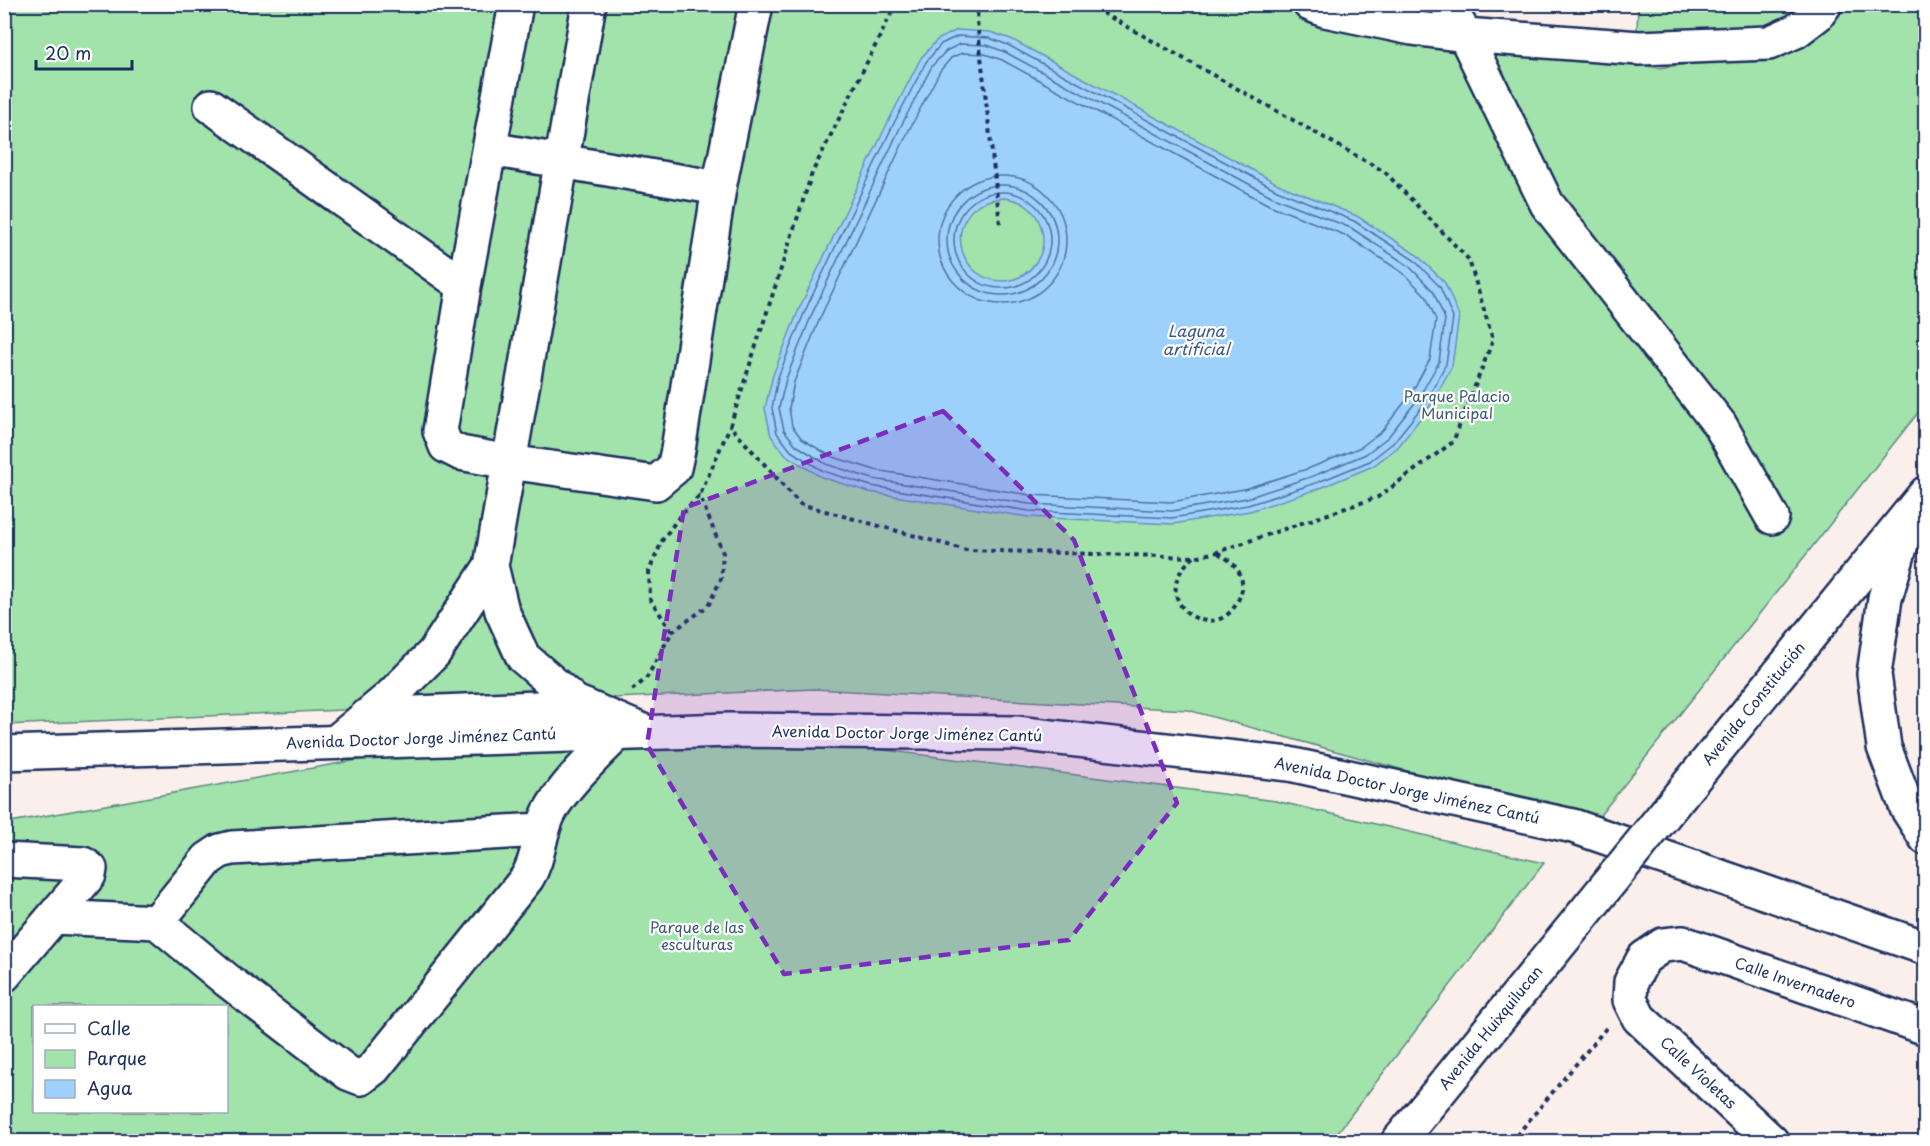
<svg xmlns="http://www.w3.org/2000/svg" width="1930" height="1146" viewBox="0 0 1930 1146" font-family="'Playpen Sans',sans-serif">
<rect width="100%" height="100%" fill="#faefeb"/>
<filter id="ink" filterUnits="userSpaceOnUse"><feTurbulence type="fractalNoise" baseFrequency=".0167" numOctaves="2"/><feDisplacementMap in="SourceGraphic" scale="12" xChannelSelector="R" yChannelSelector="G"/><feConvolveMatrix kernelMatrix="1 2 1 2 8 2 1 2 1" color-interpolation-filters="sRGB"/></filter>
<g filter="url(#ink)">
<!-- green -->
<path fill="#a2e2ab" stroke="#5e8884" stroke-width="1.5" fill-rule="evenodd" d="M1310 4 1411 25 1659 68 1804 47 1835 5H1925V404L1594 823 1188 710 814 689 5 725 4 5Z
M1638 5H1818L1772 34 1637 31Z
M723 729 1276 801 1544 863 1331 1141 5 1142V823L481 738ZM34 1006H226V1112H34Z"/>
<!-- water -->
<path fill="#9dd1fb" stroke="#6990bc" stroke-width="1.5" fill-rule="evenodd" d="M957 30 990 32 1011 39 1280 185 1357 216 1417 255 1445 283 1459 316 1452 366 1430 406 1398 447 1373 466 1318 489 1250 511 1173 524 1028 517 869 492 821 477 787 456 771 436 765 408 773 375 799 309 888 122 921 58 937 40ZM1004 198C1013 199 1022 201 1029 208 1044 221 1048 246 1036 262 1028 274 1016 281 1002 281 963 281 944 229 978 205 986 200 995 199 1004 198Z"/>
<g fill="none" stroke-linecap="round" stroke-linejoin="round">
<!-- shore -->
<path stroke="#4f709d" stroke-width="1.5" d="M958 36 989 38 1008 45 1277 190 1354 221 1414 260 1440 287 1453 318 1446 364 1425 403 1393 443 1370 461 1316 483 1248 505 1172 518 1029 511 871 486 823 471 791 451 777 433 772 408 778 377 805 311 893 125 926 62 941 44Z
M960 44 987 45 1005 52 1273 197 1351 228 1409 266 1433 291 1445 319 1439 362 1418 399 1388 437 1366 454 1313 476 1247 498 1172 511 1029 504 873 479 826 464 796 445 784 430 779 408 786 379 812 314 900 128 932 66 946 51Z
M962 53 985 54 1002 60 1269 205 1347 236 1403 273 1426 296 1436 320 1430 359 1411 394 1382 431 1361 447 1310 468 1244 489 1171 502 1030 495 875 470 830 456 802 439 792 426 789 408 794 382 820 318 908 132 940 71 951 58Z
M938 240a64 64 0 1 1 128 0a64 64 0 1 1-128 0Z
M947 240a55 55 0 1 1 110 0a55 55 0 1 1-110 0Z
M954 240a48 48 0 1 1 96 0a48 48 0 1 1-96 0Z"/>
<!-- minor casing -->
<g stroke="#1b2f5e" stroke-width="38">
<path id="minor" d="M516 4 464 286 440 431 446 446 460 453 509 462 656 483 674 468 678 450 719 188 756 4
M589 4 491 566 502 611 523 657 575 702 645 732
M1310 4 1325 10 1412 28 1465 35 1639 48 1769 43 1796 31 1817 15 1825 4
M1447 4 1465 35 1547 204 1720 425 1772 517
M211 106 464 286
M490 149 719 188
M368 715 585 706
M336 742 390 697 434 653 491 566
M4 860 83 864 90 869 89 875 4 975
M54 917 157 922 228 981 348 1073 361 1078 374 1068 527 878C540 857 538 835 549 813 563 786 596 755 618 733
M157 922 208 859 220 851 232 848 541 830
M1772 1142 1639 1018 1630 1000 1631 982 1644 958 1663 945 1683 943 1926 1028"/>
</g>
<!-- major casing -->
<g stroke="#1b2f5e" stroke-width="38">
<path id="major" d="M1906 527 1885 598 1874 674 1884 747 1907 808 1926 838
M4 753 729 730 1016 733 1289 764 1573 826 1926 948
M1681 794 1926 493
M1398 1142 1583 915"/>
</g>
<!-- path -->
<path stroke="#1b2f5e" stroke-width="4" stroke-dasharray="4.5 4.5" stroke-linecap="butt" d="M896 4 812 173 730 426 800 504 966 550 1195 557 1217 552 1378 497 1453 442 1493 340 1469 260 1385 172 1087 4
M978 4 977 21 1000 224
M1919 4 1926 13
M1194 557C1144 597 1209 646 1235 606 1238 601 1241 595 1242 589 1244 572 1232 561 1218 553
M672 632 708 606 721 579 723 553 699 494
M632 690 646 679 672 632 650 599 649 571 663 539 679 517 700 495 730 426
M1511 1142 1607 1027"/>
<!-- minor -->
<use href="#minor" stroke="#fff" stroke-width="33"/>
<!-- major -->
<use href="#major" stroke="#fff" stroke-width="33"/>
<!-- major-bridge casing -->
<g stroke="#1b2f5e" stroke-width="38" stroke-linecap="butt">
<path id="major-bridge" d="M1583 915 1681 794"/>
</g>
<!-- major-bridge -->
<use href="#major-bridge" stroke="#fff" stroke-width="33"/>
</g>
</g>
<!-- marked area -->
<path fill="#7b2cbf" fill-opacity="0.2" stroke="#7b2cbf" stroke-width="4.5" stroke-dasharray="12 8" stroke-linejoin="round" d="M943 411 1074 540 1177 803 1069 940 784 974 647 745 684 508Z"/>
<g text-anchor="middle" stroke-width="4.5" stroke-linejoin="round" paint-order="stroke">
<!-- park labels -->
<g font-size="15" fill="#3d5c71" stroke="#fff">
<text x="1457" y="402">Parque Palacio<tspan x="1457" dy="17">Municipal</tspan></text>
<text x="697" y="933">Parque de las<tspan x="697" dy="17">esculturas</tspan></text>
</g>
<!-- street labels -->
<g font-size="15" fill="#1b2f5e" stroke="#fff">
<text transform="translate(1754 704) rotate(-51)" y="5">Avenida Constitución</text>
<text transform="translate(907 734) rotate(1)" y="5">Avenida Doctor Jorge Jiménez Cantú</text>
<text transform="translate(421 739) rotate(-2)" y="5">Avenida Doctor Jorge Jiménez Cantú</text>
<text transform="translate(1407 791) rotate(12)" y="5">Avenida Doctor Jorge Jiménez Cantú</text>
<text transform="translate(1795 983) rotate(19)" y="5">Calle Invernadero</text>
<text transform="translate(1491 1028) rotate(-51)" y="5">Avenida Huixquilucan</text>
<text transform="translate(1698 1073) rotate(43)" y="5">Calle Violetas</text>
</g>
<!-- water labels -->
<g font-size="16" font-style="italic" fill="#3c5885" stroke="#fff">
<text x="1196" y="337">Laguna<tspan x="1196" dy="18">artificial</tspan></text>
</g>
</g>
<!-- margin -->
<rect width="1930" height="1146" fill="none" stroke="#fff" stroke-width="24"/>
<rect x="12" y="12" width="1906" height="1122" fill="none" stroke="#1b2f5e" stroke-width="2" filter="url(#ink)"/>
<!-- legend -->
<rect x="33" y="1005" width="195" height="108" fill="#ffffff" stroke="#a4acbf" stroke-width="1.5"/>
<rect x="45" y="1024" width="30" height="9" fill="#ffffff" stroke="#a4acbf" stroke-width="1.5"/>
<text x="87" y="1035" font-size="18" fill="#1b2f5e">Calle</text>
<rect x="45" y="1050" width="30" height="18" fill="#a2e2ab" stroke="#a4acbf" stroke-width="1.5"/>
<text x="87" y="1065" font-size="18" fill="#1b2f5e">Parque</text>
<rect x="45" y="1080" width="30" height="18" fill="#9dd1fb" stroke="#a4acbf" stroke-width="1.5"/>
<text x="87" y="1095" font-size="18" fill="#1b2f5e">Agua</text>
<!-- scale -->
<path d="M36 60v9h96v-9" fill="none" stroke="#1b2f5e" stroke-width="3"/>
<text x="45" y="60" font-size="18" fill="#1b2f5e" stroke="#ffffff" stroke-width="4.5" paint-order="stroke">20 m</text>
</svg>
